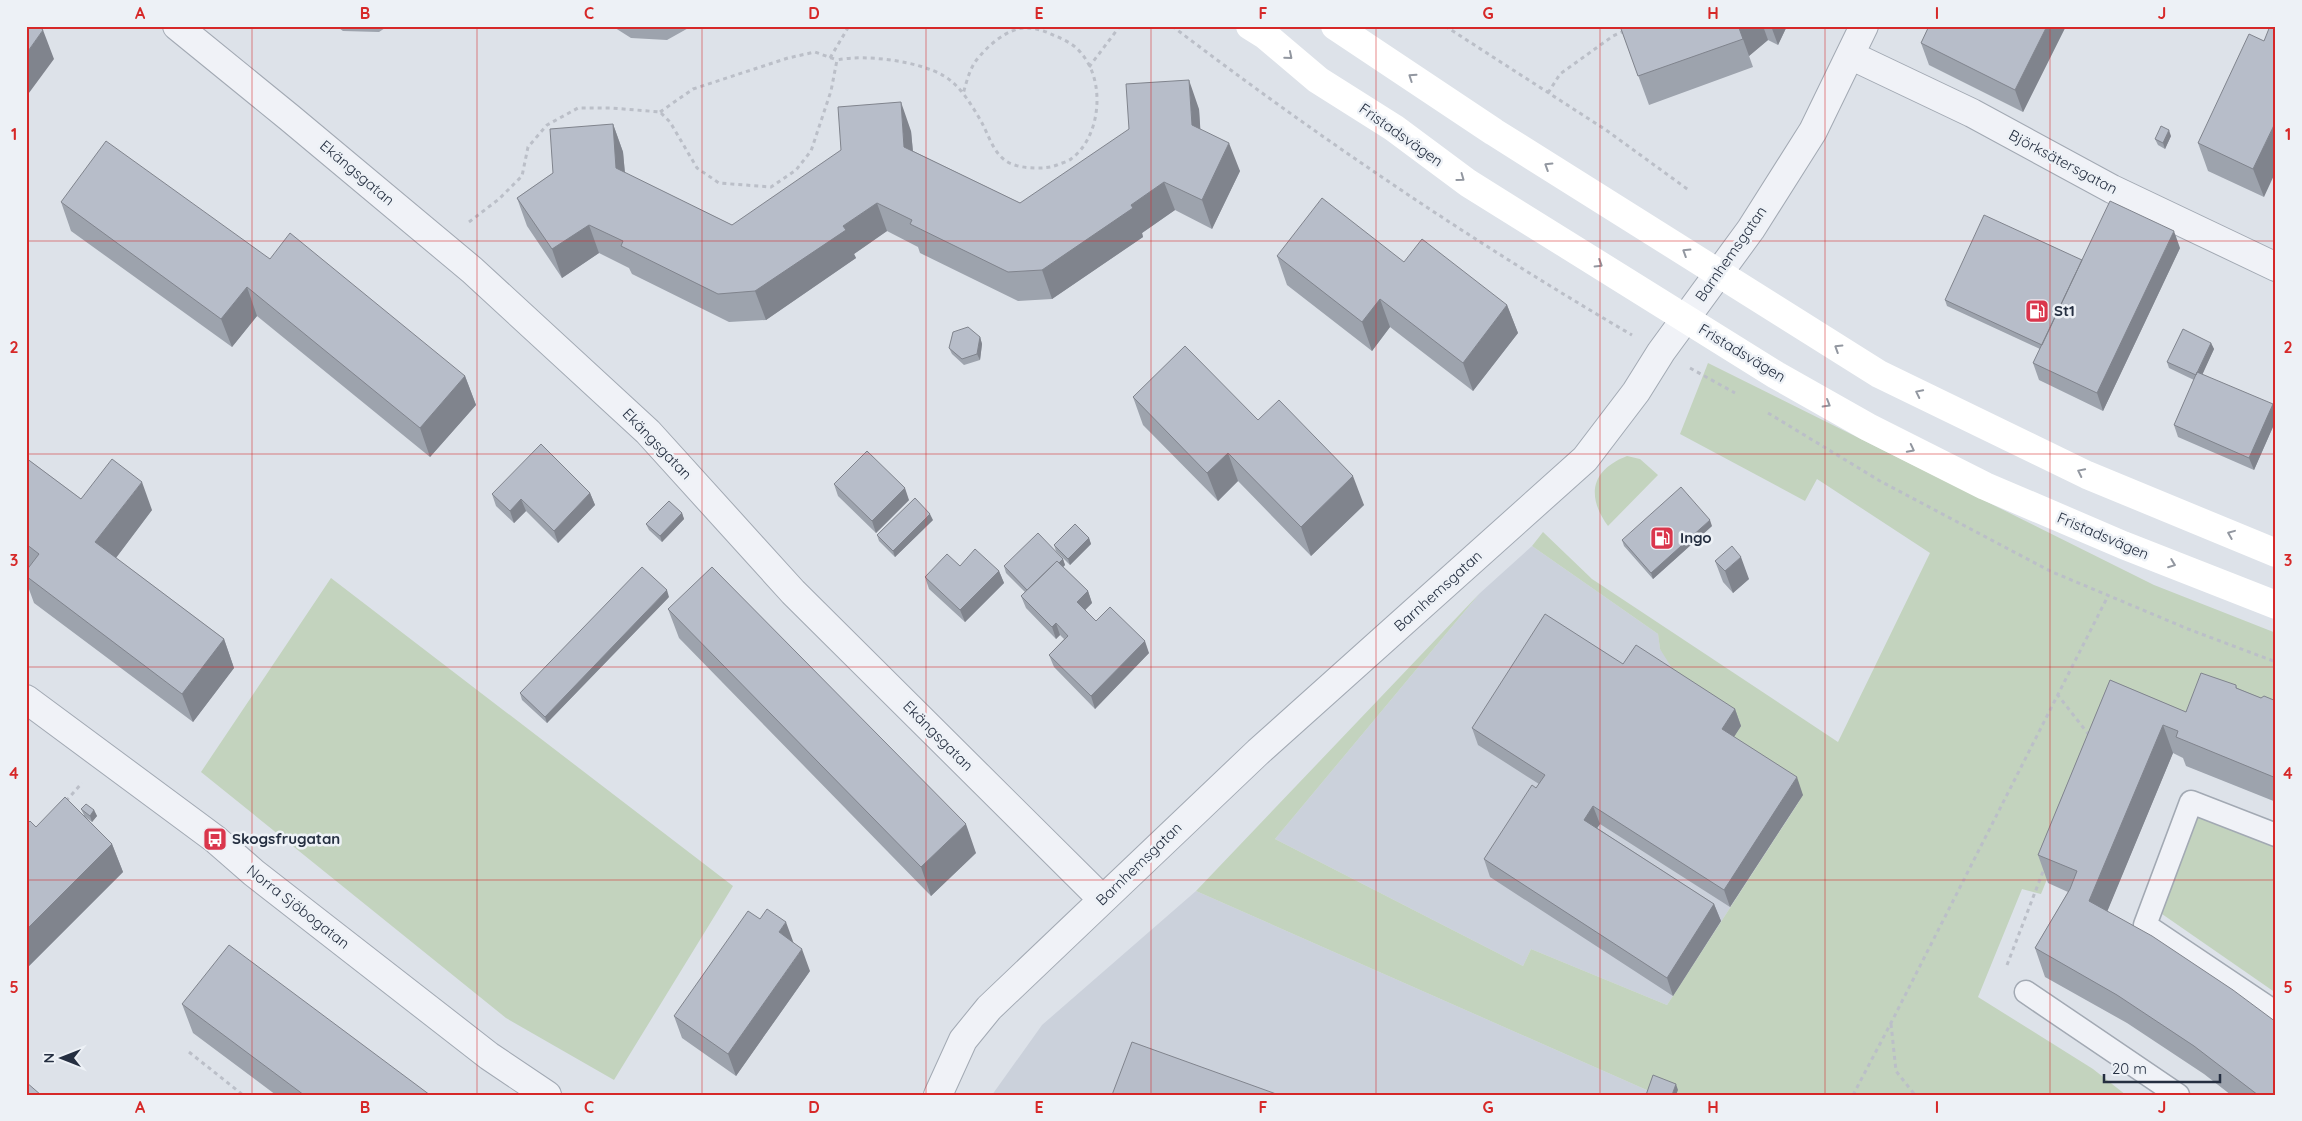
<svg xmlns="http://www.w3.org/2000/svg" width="2302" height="1121" viewBox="0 0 2302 1121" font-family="Quicksand,sans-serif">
<rect width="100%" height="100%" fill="#dde2e9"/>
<!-- built -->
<path fill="#cbd1db" d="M1532 546 1658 634 1660 649 1800 800 1667 1005 1531 949 1523 966 1275 839 1480 593Z
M1196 891 1658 1095H992L1042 1025Z"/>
<!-- green -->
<path fill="#c3d3be" d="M1708 363 2154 585 2276 633V721L2195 735 2119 703 2041 894 2022 889 1978 997 2093 1069 2126 1095H1658L1196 891 1480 593 1275 839 1523 966 1531 949 1667 1005 1800 800 1723 750 1660 649 1658 634 1532 546 1543 532 1592 579 1838 742 1930 553 1817 479 1805 501 1680 434Z
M1627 456 1640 459 1658 475 1608 526C1586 496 1591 470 1627 456Z
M331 578 733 886 614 1080 506 1018 201 772Z
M2196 815 2276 847V993L2162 914Z"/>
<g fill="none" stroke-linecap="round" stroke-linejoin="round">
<!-- lane casing -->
<g stroke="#a2a9b3" stroke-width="25">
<path id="lane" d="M2276 835 2191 802 2145 925 2276 1013
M2026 992 2178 1095"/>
</g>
<!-- street casing -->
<g stroke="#a2a9b3" stroke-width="30">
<path id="street" d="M177 26 290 118 472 270 648 432 793 592 1102 899
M1850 55 1972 113 2112 189 2276 267
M26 699 215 839 254 873 489 1056 547 1095
M938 1095 963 1040 989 1008 1258 752 1585 459 1636 392 1661 352 1751 229 1813 131 1864 26"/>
</g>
<!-- path -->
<path stroke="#bbbfc8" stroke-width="3" stroke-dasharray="4 4" stroke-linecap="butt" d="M1172 26C1319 138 1473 242 1632 335
M1445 26 1606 130 1690 191
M830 58 849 26
M1089 67 1120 26
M1548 93 1560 74 1613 36 1626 30
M660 112 693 89 788 58 815 52 837 60
M469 222 499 199 522 176 528 147 547 125 578 108H612L660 112 670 122 697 168 719 183 771 187 796 170 811 151 831 91 837 60C865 54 919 61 944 76 960 85 973 107 982 123 989 136 993 152 1006 161 1013 166 1026 168 1035 168 1043 168 1049 168 1057 165 1061 163 1067 162 1071 159 1101 137 1106 81 1081 53 1074 44 1063 39 1053 35 1045 31 1036 28 1027 28 1008 27 986 47 975 62 969 71 966 84 963 94
M1690 368 1735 393
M1768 413 1880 481 2050 571 2188 629 2276 662
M2057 694 2089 735
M66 801 82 783
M2007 965 2044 869
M1891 1024 1896 1071 1915 1095
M189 1052 243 1095
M1853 1095 1891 1023 2108 596"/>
<!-- lane -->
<use href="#lane" stroke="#f0f2f7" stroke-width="22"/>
<!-- street -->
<use href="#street" stroke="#f0f2f7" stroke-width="28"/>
<!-- secondary -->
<path stroke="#fff" stroke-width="28" d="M1250 26 1266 36 1318 80 1394 128 1468 183 1776 375 1868 427 1985 486 2123 545 2276 605
M1335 26 1494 132 1879 374 2087 475 2276 553"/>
</g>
<!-- wall -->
<path fill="#9da3ad" d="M336 26H388L379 32 343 31Z
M612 26H692L667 40 631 38Z
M1620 26H1787L1778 45 1768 40 1749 56 1753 67 1649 105Z
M1929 26H2066L2023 112 1929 65 1921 43Z
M2264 41V197L2208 171 2198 143Z
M1199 109 1200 129 1240 171 1212 229 1175 210 1142 233 1143 237 1052 299 1018 301 920 253 918 247 887 231 854 254 856 258 766 320 729 322 632 274 629 268 599 253 562 278 527 226 517 198 553 173 613 124 623 152 625 173 732 225 911 131 913 151 1020 203Z
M2171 136 2165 149 2158 145 2155 139Z
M61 202 270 259 465 376 476 405 430 457 257 316 232 347 71 231Z
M2180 248 2103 411 2039 380 2033 363 2040 349 1947 306 1945 300 2082 260Z
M1277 256 1404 262 1507 305 1518 333 1473 391 1390 327 1372 351 1287 285Z
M980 337 982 344 980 360 964 365 952 354 949 348Z
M2211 343 2214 349 2202 374 2276 412V420L2254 470 2178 437 2174 425 2194 380 2169 368 2167 362Z
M1133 397 1258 420 1364 505 1311 556 1238 481 1218 501 1143 425Z
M26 458 81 499 152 510 116 558 224 639 234 668 193 722 34 603 26 581V571L30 567 26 564Z
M834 484 909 500 876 533 838 496Z
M590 493 595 505 558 543 526 511 514 523 496 506 492 494Z
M682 513 684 519 662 542 649 530 646 524Z
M933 520 895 557 879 541 877 535Z
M1712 526 1653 579 1624 546 1622 540Z
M1089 538 1091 544 1070 565 1056 551 1054 545Z
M1063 559 1065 565 1063 567 1088 591 1092 603 1085 610 1096 621 1149 653 1095 709 1054 667 1049 655 1064 639 1060 635 1056 639 1026 608 1021 596 1025 592 1006 573 1004 566Z
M1715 561 1749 579 1733 593 1723 582Z
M960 566 999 571 1004 583 965 622 929 589 925 577Z
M669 597 547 723 522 700 520 693Z
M668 609 976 853 931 896 679 638Z
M1623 664 1735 709 1741 726 1734 737 1803 795 1730 907 1600 824 1597 828 1714 904 1721 921 1673 996 1490 877 1484 859 1539 784 1478 745 1472 728Z
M2110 680 2186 712 2236 685 2237 688 2261 698 2276 701V802L2186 766 2183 758 2173 753 2107 911 2276 1095H2231L2204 1074 2127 1023 2045 977 2035 948 2068 892 2048 883 2038 855Z
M81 809 94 810 97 816 92 822 84 816 112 844 123 872 26 969V825L36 827 84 815Z
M810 971 736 1076 682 1038 674 1016Z
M182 1004 430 1095H276L193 1033Z"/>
<!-- shaded-wall -->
<path fill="#80848d" d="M1740 26H1763L1768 40 1749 56 1753 67 1739 28Z
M1771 26H1787L1778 45Z
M2047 26H2066L2023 112 2015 90Z
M43 30 54 59 26 97V54Z
M1189 80 1199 109 1202 153 1192 125Z
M901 102 911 131 915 175 904 147Z
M2276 121V171L2264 197 2253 169Z
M613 124 623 152 627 197 616 168Z
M2169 130 2171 136 2165 149 2163 143Z
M1229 143 1240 171 1212 229 1202 200Z
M1164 182 1175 210 1142 233 1143 237 1052 299 1042 270 1131 205Z
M877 203 887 231 854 254 856 258 766 320 755 291 843 226Z
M589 225 599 253 562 278 552 249Z
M2174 231 2180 248 2103 411 2097 393Z
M247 287 257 316 232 347 221 319Z
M1380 299 1390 327 1372 351 1362 322Z
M1507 305 1518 333 1473 391 1463 363Z
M980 337 982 344 980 360 977 354Z
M2211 343 2214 349 2199 382 2196 376Z
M465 376 476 405 430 457 420 428Z
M2273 404 2276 412V420L2254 470 2249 458Z
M1228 453 1238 481 1218 501 1207 473Z
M1353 476 1364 505 1311 556 1301 527Z
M142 482 152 510 106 571 95 542Z
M905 488 909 500 876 533 872 521Z
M590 493 595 505 558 543 554 531Z
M521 499 526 511 514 523 510 511Z
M682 513 684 519 662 542 660 536Z
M930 514 933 520 895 557 893 551Z
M1710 520 1712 526 1653 579 1651 573Z
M1089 538 1091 544 1070 565 1068 559Z
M1741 557 1749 579 1733 593 1725 571Z
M1063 559 1065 565 1032 599 1029 593Z
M999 571 1004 583 965 622 960 610Z
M667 590 669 597 547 723 545 717Z
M1088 591 1092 603 1081 614 1077 602Z
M1056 623 1060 635 1056 639 1052 627Z
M224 639 234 668 193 722 182 694Z
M1145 641 1149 653 1095 709 1091 696Z
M1735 709 1741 726 1728 746 1722 729Z
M2163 725 2173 753 2100 929 2089 901Z
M1797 777 1803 795 1730 907 1724 890Z
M1593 806 1600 824 1591 837 1584 820Z
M94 810 97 816 92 822 90 816Z
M966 824 976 853 931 896 921 867Z
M112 844 123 872 26 969V930Z
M1714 904 1721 921 1673 996 1667 978Z
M786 922 794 944 779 932Z
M802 949 810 971 736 1076 728 1054Z
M1676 1084 1678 1090 1676 1095H1672Z"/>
<!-- building -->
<path fill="#b7bdc9" stroke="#80848d" d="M26 26H38L43 30 26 54Z
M1620 26H1740L1739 28 1743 39 1638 76Z
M1929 26H2047L2015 90 1921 43Z
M2270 26H2276V121L2253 169 2198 143 2249 34 2264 41Z
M1189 80 1192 125 1229 143 1202 200 1164 182 1131 205 1133 208 1042 270 1008 272 910 224 912 220 877 203 843 226 846 230 755 291 718 294 621 246 623 241 589 225 552 249 517 198 553 173 550 129 613 124 616 168 732 225 841 150 838 107 901 102 904 147 1020 203 1129 129 1126 84Z
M2161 126 2169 130 2163 143 2155 139Z
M106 141 270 259 290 233 465 376 420 428 247 287 221 319 61 202Z
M1322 198 1404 262 1422 239 1507 305 1463 363 1380 299 1362 322 1277 256Z
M2110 201 2174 231 2097 393 2033 363Z
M1984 215 2082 260 2042 345 1945 300Z
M968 327 980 337 977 354 962 359 949 348 953 332Z
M2183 329 2211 343 2196 375 2167 362Z
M1185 346 1258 420 1279 400 1353 476 1301 527 1228 453 1207 473 1133 397Z
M2197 372 2273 404 2249 458 2174 425Z
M541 444 590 493 554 531 521 499 510 511 492 494Z
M867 451 905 488 872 521 834 484Z
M26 458 81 499 112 459 142 482 95 542 224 639 182 694 26 576V571L39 554 26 544Z
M1681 487 1710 520 1651 573 1622 540Z
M915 498 930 514 893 551 877 535Z
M669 501 682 513 660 536 646 524Z
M1075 524 1089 538 1068 559 1054 545Z
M1038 533 1063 559 1059 563 1057 561 1027 590 1004 566Z
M1732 546 1741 557 1725 571 1715 561Z
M975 549 999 571 960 610 925 577 947 554 960 566Z
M1057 561 1088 591 1077 602 1096 621 1110 607 1145 641 1091 696 1049 655 1068 636 1056 623 1052 627 1021 596Z
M642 567 667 590 545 717 520 693Z
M712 567 966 824 921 867 668 609Z
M1545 614 1623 664 1636 645 1735 709 1722 729 1797 777 1724 890 1593 806 1584 820 1714 904 1667 978 1484 859 1532 785 1536 788 1545 775 1472 728Z
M2201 673 2236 685V688L2261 698 2264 696 2276 701V778L2176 737 2178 731 2163 725 2089 901 2152 936 2233 990 2276 1022V1095H2258L2194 1046 2117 995 2035 948 2070 889 2077 871 2038 855 2110 680 2186 712Z
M65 797 112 844 26 930V825L30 821 36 827Z
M86 804 94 810 90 816 81 809Z
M767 909 786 922 779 932 802 949 728 1054 674 1016 748 911 760 919Z
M229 945 430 1095H304L182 1004Z
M1132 1042 1279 1095H1112Z
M1653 1075 1676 1084 1672 1095H1646Z
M26 1082 41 1095H26Z"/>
<!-- one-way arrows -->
<defs><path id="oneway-chevron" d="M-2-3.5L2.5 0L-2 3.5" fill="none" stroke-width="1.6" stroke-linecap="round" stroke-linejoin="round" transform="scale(1.25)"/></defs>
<g stroke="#9297a0">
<use href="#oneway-chevron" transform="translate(1289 56) rotate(40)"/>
<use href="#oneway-chevron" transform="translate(1412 77) rotate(-146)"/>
<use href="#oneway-chevron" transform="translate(1548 166) rotate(-148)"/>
<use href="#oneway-chevron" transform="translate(1461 178) rotate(36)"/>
<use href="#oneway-chevron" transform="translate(1686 252) rotate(-148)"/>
<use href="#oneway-chevron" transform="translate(1599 264) rotate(32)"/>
<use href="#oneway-chevron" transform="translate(1838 348) rotate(-148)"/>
<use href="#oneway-chevron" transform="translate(1919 393) rotate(-154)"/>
<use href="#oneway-chevron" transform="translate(1827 404) rotate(30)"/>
<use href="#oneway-chevron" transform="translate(1911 449) rotate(27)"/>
<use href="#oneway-chevron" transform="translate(2081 472) rotate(-154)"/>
<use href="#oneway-chevron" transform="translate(2231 534) rotate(-158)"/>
<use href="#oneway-chevron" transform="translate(2172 564) rotate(21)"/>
</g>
<!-- grid -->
<path fill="none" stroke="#d62828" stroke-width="1" stroke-opacity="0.55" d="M252 26V1095M477 26V1095M702 26V1095M926 26V1095M1151 26V1095M1376 26V1095M1600 26V1095M1825 26V1095M2050 26V1095M26 241H2276M26 454H2276M26 667H2276M26 880H2276"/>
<!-- icons -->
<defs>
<g id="fuel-square" transform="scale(1.25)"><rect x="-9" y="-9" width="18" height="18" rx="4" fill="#da364c" stroke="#edf1f6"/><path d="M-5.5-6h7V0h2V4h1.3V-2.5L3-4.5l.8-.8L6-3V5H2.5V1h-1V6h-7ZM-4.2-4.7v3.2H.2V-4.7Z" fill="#fff"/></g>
<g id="bus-square" transform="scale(1.25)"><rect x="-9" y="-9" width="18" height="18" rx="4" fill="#da364c" stroke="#edf1f6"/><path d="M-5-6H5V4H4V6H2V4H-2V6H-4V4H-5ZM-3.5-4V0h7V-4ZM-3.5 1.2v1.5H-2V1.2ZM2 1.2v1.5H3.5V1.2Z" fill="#fff"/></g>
</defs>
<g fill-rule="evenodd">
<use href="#fuel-square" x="2037" y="311"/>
<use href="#fuel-square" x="1662" y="538"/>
<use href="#bus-square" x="215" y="839"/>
</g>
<g text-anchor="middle" stroke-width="5" stroke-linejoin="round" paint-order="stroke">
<!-- street labels -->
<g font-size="15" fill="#252f41" stroke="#edf1f6">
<text transform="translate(1401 135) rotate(35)" y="5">Fristadsvägen</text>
<text transform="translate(2063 162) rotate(28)" y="5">Björksätersgatan</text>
<text transform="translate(357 173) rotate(40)" y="5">Ekängsgatan</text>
<text transform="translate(1731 254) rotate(-55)" y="5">Barnhemsgatan</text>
<text transform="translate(1742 353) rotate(31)" y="5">Fristadsvägen</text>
<text transform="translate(657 444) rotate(46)" y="5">Ekängsgatan</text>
<text transform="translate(2103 536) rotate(23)" y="5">Fristadsvägen</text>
<text transform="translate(1438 591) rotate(-42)" y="5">Barnhemsgatan</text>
<text transform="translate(938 736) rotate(45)" y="5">Ekängsgatan</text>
<text transform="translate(1139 864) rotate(-44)" y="5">Barnhemsgatan</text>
<text transform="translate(298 907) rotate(38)" y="5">Norra Sjöbogatan</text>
</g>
<!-- poi labels -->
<g font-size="15" font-weight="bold" fill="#252f41" stroke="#edf1f6" text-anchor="start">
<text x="2054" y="316">St1</text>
<text x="1680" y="543">Ingo</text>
<text x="232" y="844">Skogsfrugatan</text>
</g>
</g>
<!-- border -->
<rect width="2302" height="1121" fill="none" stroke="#edf1f6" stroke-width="55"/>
<!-- north arrow -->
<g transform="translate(62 1058) rotate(270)" stroke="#edf1f6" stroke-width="4" paint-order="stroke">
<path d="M0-4L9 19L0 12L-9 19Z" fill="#252f41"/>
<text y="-8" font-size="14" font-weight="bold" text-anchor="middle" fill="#252f41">N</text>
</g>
<!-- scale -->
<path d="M2104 1074v8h116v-8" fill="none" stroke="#252f41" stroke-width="2.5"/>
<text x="2112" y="1074" font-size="15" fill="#252f41" stroke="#edf1f6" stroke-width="4" paint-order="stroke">20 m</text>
<rect x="28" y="28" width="2246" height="1066" fill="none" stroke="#d62828" stroke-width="2"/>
<g font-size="16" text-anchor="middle" font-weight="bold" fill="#d62828">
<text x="140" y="19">A</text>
<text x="365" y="19">B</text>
<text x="589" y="19">C</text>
<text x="814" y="19">D</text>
<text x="1039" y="19">E</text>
<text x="1263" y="19">F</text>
<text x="1488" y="19">G</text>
<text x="1713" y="19">H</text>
<text x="1937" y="19">I</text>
<text x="2162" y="19">J</text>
<text x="14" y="140">1</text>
<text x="2288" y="140">1</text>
<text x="14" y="353">2</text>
<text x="2288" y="353">2</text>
<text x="14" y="566">3</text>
<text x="2288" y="566">3</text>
<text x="14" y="779">4</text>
<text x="2288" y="779">4</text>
<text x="14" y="993">5</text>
<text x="2288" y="993">5</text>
<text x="140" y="1113">A</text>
<text x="365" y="1113">B</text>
<text x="589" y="1113">C</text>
<text x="814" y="1113">D</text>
<text x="1039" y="1113">E</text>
<text x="1263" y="1113">F</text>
<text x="1488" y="1113">G</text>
<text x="1713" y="1113">H</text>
<text x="1937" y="1113">I</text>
<text x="2162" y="1113">J</text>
</g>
</svg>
